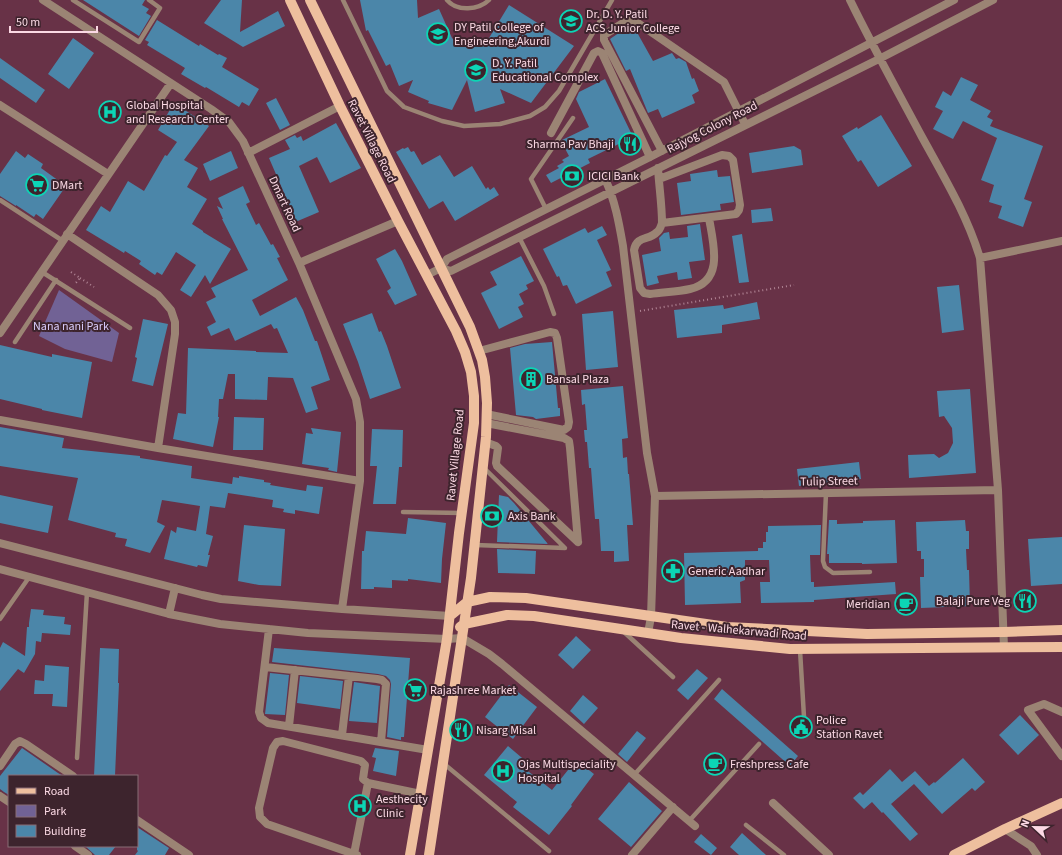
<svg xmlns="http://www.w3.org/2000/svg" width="1062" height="855" viewBox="0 0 1062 855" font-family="'Source Sans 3',sans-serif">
<rect width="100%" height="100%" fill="#683247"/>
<!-- green -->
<path fill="#716295" d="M59 290 119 333 112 362 65 349 39 336Z"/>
<!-- building -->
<path fill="#4b86a9" d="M83 0H145L142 5 149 9 146 13 151 16 139 36Z
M221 0H242L240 32 278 11 285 26 243 47 204 23Z
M360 0H417L418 18 439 9 452 38 461 47 489 38 509 5 574 46 531 103 500 89 505 103 475 112 467 80 452 110 428 103 429 101 408 92 413 80 399 86 390 64 386 66 368 30 366 31Z
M157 20 199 46 200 44 218 55 219 54 227 58 222 67 259 89 249 106 242 102 239 107 206 87 205 88 181 74 185 68 147 45 149 42 145 40Z
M629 26 634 27 653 61 672 53 676 59 679 58 686 62 692 79 694 78 699 91 692 95 695 103 662 118 658 109 648 113 630 69 626 71 610 39Z
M73 38 94 53 69 89 48 74Z
M0 58 45 90 36 103 0 78Z
M961 77 978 85 970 100 991 111 987 117 993 120 990 126 1043 146 1024 199 1032 202 1023 227 998 218 1002 206 989 202 994 185 981 180 997 138 963 121 953 139 933 129 943 111 935 107 943 91 951 96Z
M605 79 633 137 588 159 590 163 551 183 546 175 559 168 557 166 564 162 562 160 569 156 561 141 562 140 589 127 576 99 579 92Z
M276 98 290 125 280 130 266 103Z
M174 103 209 126 184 160 198 168 187 187 207 199 192 224 203 231V232L231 249 210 284 205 275 191 297 180 290 196 265 176 252 162 275 157 272 155 275 139 264 141 261 125 251 124 253 86 230 101 206 110 212 128 181 144 191 165 155 167 156 177 142 158 130Z
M881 115 912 166 878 187 861 160 858 162 842 136 857 127 858 129Z
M336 123 361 168 330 183 317 157 299 166 319 212 293 223 288 211 291 209 269 158 290 149 285 140 295 135 297 138 301 136 303 141Z
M794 146 801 150 803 165 752 173 749 153Z
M408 147 411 152 414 151 422 165 440 155 454 177 472 166 486 189 488 187 490 190 494 187 499 195 455 221 443 201 429 209 396 152 403 148 404 149Z
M16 151 25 158 28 154 43 164 41 168 66 186 43 219 36 214 34 217 16 205V206L0 196V174Z
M231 151 238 168 210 181 203 164Z
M717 170 718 177 730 176 734 202 720 204 721 210 681 215 677 183 691 181 690 174Z
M243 186 250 202 246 204 256 225 259 223 271 245 273 244 280 257 277 258 288 280 252 300 260 316 296 297 303 310 315 341H317L330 380 311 387 318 409 306 413 293 378 268 377 267 400 235 399V374H228L223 399H219L218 417H219L213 447 173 439 178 413 186 414 188 348 256 351V352L288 353 277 328 274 329 271 324 235 341 229 328 211 336 207 327 216 322 206 302 216 297 211 288 248 270 222 219H223L217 206 223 209 218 198Z
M771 208 773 221 752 223 751 210Z
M700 224 705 260 689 262 692 278 678 280 677 272 657 276 659 283 647 286 642 255 661 251 659 238 664 233 669 232 670 239 688 237 687 226Z
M602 226 607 235 597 240 611 270 606 272 612 286 576 304 567 285 563 286 559 276 557 277 543 249 585 228 588 233Z
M742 234 749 282 739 283 732 236Z
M395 249 402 261 417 295 395 305 387 291 391 288 376 259Z
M521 256 534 281 526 285 528 289 519 294 524 304 518 307 523 317 499 329 481 293 497 285 490 272Z
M959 285 964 330 942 333 937 287Z
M757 302 760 319 722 325V333L677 338 674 310 723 305 724 309Z
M613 311 618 367 586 370 582 314Z
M372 313 379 332 381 331 387 346 401 388 370 399 358 362 343 324Z
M143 319 168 324 153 386 132 381 137 358 135 357Z
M552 342 558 408H560V416L536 419 533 417 516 415 510 348 525 344Z
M0 345 52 357V354L92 362 82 418 42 410V409L0 399Z
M623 386 628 438 622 439 623 458 627 457 628 474H629L633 525H627L629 561 614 562V551H601L599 519H595L591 468H589L587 442H585L584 430H587L585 404 582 405 581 390Z
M970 389 976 473 909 478 908 455 934 454 939 458 948 453 953 443 952 428 944 416 939 417 937 391Z
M234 417 264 418 263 450H233Z
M0 427 64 438 62 448 140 456V458L192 466 191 478 232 484 233 477 239 478V476L264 480V482L271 483 270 485 306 491 307 485 323 487 319 514 295 510V514L283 512 284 509 272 507 273 500 228 493 225 508 210 506 206 534 213 536 208 555H210L207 567 198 565 197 567 164 559 171 530 176 533 177 527 196 531 200 506 162 500 157 522 165 526 150 553 125 546 127 539 115 537 116 533 68 520 78 478 0 466Z
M311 428 341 432 337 472 328 470 329 468 302 464 306 433 313 434Z
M372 429 403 430 402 467H399L396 504H373L377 466H370Z
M859 462 861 479 799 486 797 469Z
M0 495 53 506 48 533 0 523Z
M499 495 508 497 514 503 548 544 497 542Z
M408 518 446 523 442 559 441 583 408 579V581L392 580V588L374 587V589H361L362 551H364L366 531 406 534Z
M829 520H837V524L863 523V521L895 520 897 563 862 564V563H829V554H827Z
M965 520 966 531H969V549H966L967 570H969L970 606 921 608 920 577H924V559H921V551H917L916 522Z
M244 525 285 529 281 586 259 585 238 581Z
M821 525 820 555H810L811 582H814V587L895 582 896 594 814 600V602L761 603 760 582H770L769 560H745V580L740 582 741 603 685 605 684 553 758 551V548H763V542H766V532H768V526Z
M1062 537V584L1031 586 1028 539Z
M497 549 536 551 535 574 498 573Z
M31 609 44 610 43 615 65 617 64 624 71 625 70 635 42 633 41 642 36 641 35 654 24 673 18 669 0 691V648L3 642 25 656 27 627H29V623Z
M576 636 591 650 573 669 558 655Z
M100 648 119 649 118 683H119L115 776H94Z
M274 648 410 658 404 737H401V740L387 737 391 684 390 680 386 676 378 674 272 662Z
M45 665 69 667 67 707 52 706 53 694H34L35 680 44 681Z
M697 669 708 678 688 700 677 690Z
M270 673 289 675 285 715 265 714Z
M300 676 343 681 340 709 297 703Z
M354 682 380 686 377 723 349 721Z
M509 685 537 707 513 739 485 717Z
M722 689 798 756 790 766 714 699Z
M583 695 598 708 584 724 570 711Z
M1020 715 1039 735 1018 755 999 735Z
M637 731 646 738 627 762 618 754Z
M508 746 528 763 524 768 552 790 576 760 594 774 571 805 572 806 549 835 513 807 517 802 484 775Z
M22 748 58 773 63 776H9V795L4 792 0 789V776Z
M375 748 399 751 396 776 373 771 376 758 372 757Z
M963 758 985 782 975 791 972 788 942 814 914 784 891 804 918 834 910 841 883 812 882 813 872 802 864 809 853 798 860 792 863 795 890 769 902 782 915 771 929 786 934 782 935 783Z
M629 782 662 811 631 847 598 819Z
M137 827 169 848 165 855H135L138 851 137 850Z
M742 833 766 855H739L730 847Z
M701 834 717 848 711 855 694 842Z
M85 846H116L109 855H95Z"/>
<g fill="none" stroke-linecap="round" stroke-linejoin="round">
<!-- path -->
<path stroke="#b18595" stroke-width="2" stroke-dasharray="1 3" stroke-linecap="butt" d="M71 272 80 278 75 284
M80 278 94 287
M640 311 794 285"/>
<!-- lane -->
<path stroke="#9b8474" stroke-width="4.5" d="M73 0 139 42 160 8 149 0
M343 0 387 91 404 107 442 121 464 126 500 124 530 116 545 107 559 91 612 0
M447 0C457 12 479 10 489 0
M0 200 63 241
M546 209 531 179 573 118
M519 237 544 286 554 314
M42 272 130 328
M15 342 56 280
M826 493 823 561 825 567 833 573 870 572
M403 512 462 513
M475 545 565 548 484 468
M0 619 30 576
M624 632 673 677
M800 650 804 717
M77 758 87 592
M443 763 549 851
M634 775 719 680
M689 821 759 744
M746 825 784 855"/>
<!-- street -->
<path stroke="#9b8474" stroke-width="8" d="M43 0 211 109 229 122 243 141 299 263 356 399 360 422V481L342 609
M850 0C873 47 898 92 922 137 944 177 967 215 980 258L998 490
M0 105 108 174
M551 133 594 53 598 51 602 53 650 157
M662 151 604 40V35L628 20 635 21 724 82 745 124
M248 153 340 106
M658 168C659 186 662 205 662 223L736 214 739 210 740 205 733 160 729 156 722 155 659 179
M605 179C615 200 619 223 623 246L647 453 655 496 651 617 648 633
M662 223C661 226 660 230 657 232 649 241 637 235 634 250L640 288 644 293 650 294C663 292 677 292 690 289 725 281 713 243 709 218
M67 234 158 295 171 310 175 322V334L158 448
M980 258 1062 241
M299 263 398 221
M441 268 451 271 879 59 993 0
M427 275 441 268 447 259 650 157 954 0
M0 333 171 83
M479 351 550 332 555 333 557 338 569 422 568 427 564 430 486 414
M0 420 158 448 360 481
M486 423 564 438 569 441 570 448 578 542
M485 442 496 446 498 448 496 463 497 466 578 542
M655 496 998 490 1004 648
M0 543 202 595 221 599 342 609 450 616
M0 569 169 614 220 624 308 633 447 639 462 638 489 654 502 664 695 826
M169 614 175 588
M269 629 259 712 261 718 268 723 428 750
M265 667 377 679 382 680 386 684 381 742
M1062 712 1044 704 1028 710 1062 756
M289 726 295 670
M342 735 349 676
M0 766 15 744 20 741 26 744 73 776
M0 796 9 802
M773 803 829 855
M137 820 189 855
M1005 829 1031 846 1037 855
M75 846 88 855
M354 854 368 783
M357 855 267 824 260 817 259 808 273 748 277 742 283 741 361 761 365 765 363 779 368 783 421 794
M632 855 673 807"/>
<!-- primary -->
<path stroke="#eebf9e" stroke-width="10" d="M290 0 340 106 398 221 456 331 465 352 471 372 474 396V423L459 533 447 639 410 855
M310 0 470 327 482 360 485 377 487 403 486 437 471 578 429 855
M450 616 467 602 490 597 526 598 727 627 867 634 1004 632 1062 630
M460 627 464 624 507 615 534 616 681 638 790 649 1062 647
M954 855 1005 829 1062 803"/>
</g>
<!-- icons -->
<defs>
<g id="university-ring" transform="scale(1.15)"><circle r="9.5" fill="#3d242d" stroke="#0cd5b5" stroke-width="1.5"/><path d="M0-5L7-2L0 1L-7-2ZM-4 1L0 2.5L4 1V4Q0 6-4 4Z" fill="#0cd5b5"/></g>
<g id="hospital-ring" transform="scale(1.15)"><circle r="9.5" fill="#3d242d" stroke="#0cd5b5" stroke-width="1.5"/><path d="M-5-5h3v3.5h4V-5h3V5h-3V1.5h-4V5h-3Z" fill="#0cd5b5"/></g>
<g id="restaurant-ring" transform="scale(1.15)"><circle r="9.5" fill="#3d242d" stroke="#0cd5b5" stroke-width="1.5"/><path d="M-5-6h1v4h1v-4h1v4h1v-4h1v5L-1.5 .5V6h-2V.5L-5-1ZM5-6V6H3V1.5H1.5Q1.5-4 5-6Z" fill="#0cd5b5"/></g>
<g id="bank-ring" transform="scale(1.15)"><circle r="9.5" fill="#3d242d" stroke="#0cd5b5" stroke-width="1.5"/><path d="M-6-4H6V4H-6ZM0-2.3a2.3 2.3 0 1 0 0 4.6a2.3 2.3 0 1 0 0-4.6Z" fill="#0cd5b5"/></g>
<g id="supermarket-ring" transform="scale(1.15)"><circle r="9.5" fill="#3d242d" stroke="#0cd5b5" stroke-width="1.5"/><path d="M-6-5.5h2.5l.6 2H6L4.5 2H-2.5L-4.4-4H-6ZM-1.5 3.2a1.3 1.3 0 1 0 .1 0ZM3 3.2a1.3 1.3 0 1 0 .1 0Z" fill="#0cd5b5"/></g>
<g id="building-ring" transform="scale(1.15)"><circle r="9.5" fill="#3d242d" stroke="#0cd5b5" stroke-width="1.5"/><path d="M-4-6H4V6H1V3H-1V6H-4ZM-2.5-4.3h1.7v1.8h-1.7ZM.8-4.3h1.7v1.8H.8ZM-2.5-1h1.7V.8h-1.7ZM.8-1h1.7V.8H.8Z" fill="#0cd5b5"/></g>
<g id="pharmacy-ring" transform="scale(1.15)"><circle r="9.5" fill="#3d242d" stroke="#0cd5b5" stroke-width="1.5"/><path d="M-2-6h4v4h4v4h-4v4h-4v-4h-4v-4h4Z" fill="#0cd5b5"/></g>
<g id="cafe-ring" transform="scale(1.15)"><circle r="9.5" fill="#3d242d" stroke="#0cd5b5" stroke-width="1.5"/><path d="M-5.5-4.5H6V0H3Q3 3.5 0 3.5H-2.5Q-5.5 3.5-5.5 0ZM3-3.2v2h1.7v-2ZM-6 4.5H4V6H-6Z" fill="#0cd5b5"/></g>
<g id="civic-ring" transform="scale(1.15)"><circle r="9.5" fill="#3d242d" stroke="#0cd5b5" stroke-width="1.5"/><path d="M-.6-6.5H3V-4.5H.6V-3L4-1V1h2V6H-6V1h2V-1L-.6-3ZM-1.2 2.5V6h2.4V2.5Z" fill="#0cd5b5"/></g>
</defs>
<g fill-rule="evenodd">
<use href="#university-ring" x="571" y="21"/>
<use href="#university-ring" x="438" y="34"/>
<use href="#university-ring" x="476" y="70"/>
<use href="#hospital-ring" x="110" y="112"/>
<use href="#restaurant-ring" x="630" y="144"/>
<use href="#bank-ring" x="572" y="176"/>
<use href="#supermarket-ring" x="37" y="185"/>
<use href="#building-ring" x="531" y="379"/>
<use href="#bank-ring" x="492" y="516"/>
<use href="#pharmacy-ring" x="673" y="571"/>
<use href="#restaurant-ring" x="1025" y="601"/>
<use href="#cafe-ring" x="906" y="604"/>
<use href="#supermarket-ring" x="415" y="690"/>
<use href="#civic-ring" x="801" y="727"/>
<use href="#restaurant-ring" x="461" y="730"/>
<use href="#cafe-ring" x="715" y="764"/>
<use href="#hospital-ring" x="503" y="771"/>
<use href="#hospital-ring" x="360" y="806"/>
</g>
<g text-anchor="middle" stroke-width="4" stroke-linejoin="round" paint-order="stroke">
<!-- poi labels -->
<g font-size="12" fill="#fbd9e4" stroke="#3d242d" text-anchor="start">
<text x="586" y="18">Dr. D. Y. Patil<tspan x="586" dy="14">ACS Junior College</tspan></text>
<text x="454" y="31">DY Patil College of<tspan x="454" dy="14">Engineering,Akurdi</tspan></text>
<text x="492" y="67">D. Y. Patil<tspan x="492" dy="14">Educational Complex</tspan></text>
<text x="126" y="109">Global Hospital<tspan x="126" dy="14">and Research Center</tspan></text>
<text x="614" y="148" text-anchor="end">Sharma Pav Bhaji</text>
<text x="588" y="180">ICICI Bank</text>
<text x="52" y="189">DMart</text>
<text x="546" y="383">Bansal Plaza</text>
<text x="508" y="520">Axis Bank</text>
<text x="688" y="575">Generic Aadhar</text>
<text x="1010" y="605" text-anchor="end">Balaji Pure Veg</text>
<text x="890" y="608" text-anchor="end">Meridian</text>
<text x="430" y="694">Rajashree Market</text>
<text x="816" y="724">Police<tspan x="816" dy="14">Station Ravet</tspan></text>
<text x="476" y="734">Nisarg Misal</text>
<text x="518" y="768">Ojas Multispeciality<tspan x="518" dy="14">Hospital</tspan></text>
<text x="730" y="768">Freshpress Cafe</text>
<text x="376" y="803">Aesthecity<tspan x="376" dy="14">Clinic</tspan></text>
</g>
<!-- street labels -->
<g font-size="12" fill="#fbd9e4" stroke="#3d242d">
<text transform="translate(712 127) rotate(-27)" y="4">Rajyog Colony Road</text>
<text transform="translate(372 141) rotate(63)" y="4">Ravet Village Road</text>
<text transform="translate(285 204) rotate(65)" y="4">Dmart Road</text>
<text transform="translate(455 455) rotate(-84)" y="4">Ravet Village Road</text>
<text transform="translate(829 481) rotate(-1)" y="4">Tulip Street</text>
<text transform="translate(739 630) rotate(5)" y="4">Ravet - Walhekarwadi Road</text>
</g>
<!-- park labels -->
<g font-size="12" fill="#d9cdfb" stroke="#3d242d">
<text x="71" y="330">Nana nani Park</text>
</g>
</g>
<!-- legend -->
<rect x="8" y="775" width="130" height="72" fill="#3d242d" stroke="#896c76"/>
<rect x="16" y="788" width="20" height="6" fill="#eebf9e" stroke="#896c76"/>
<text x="44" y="795" font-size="12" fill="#fbd9e4">Road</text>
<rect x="16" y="805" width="20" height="12" fill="#716295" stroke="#896c76"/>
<text x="44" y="815" font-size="12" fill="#fbd9e4">Park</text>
<rect x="16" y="825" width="20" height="12" fill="#4b86a9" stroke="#896c76"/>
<text x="44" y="835" font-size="12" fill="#fbd9e4">Building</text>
<!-- north arrow -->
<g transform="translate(1034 827) rotate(292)" stroke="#3d242d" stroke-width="3" paint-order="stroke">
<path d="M0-3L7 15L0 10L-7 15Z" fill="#fbd9e4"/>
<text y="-6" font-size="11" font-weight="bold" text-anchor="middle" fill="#fbd9e4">N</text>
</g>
<!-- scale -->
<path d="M10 26v6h87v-6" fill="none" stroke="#fbd9e4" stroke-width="2"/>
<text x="16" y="26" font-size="12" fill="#fbd9e4" stroke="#3d242d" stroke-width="3" paint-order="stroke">50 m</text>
</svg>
